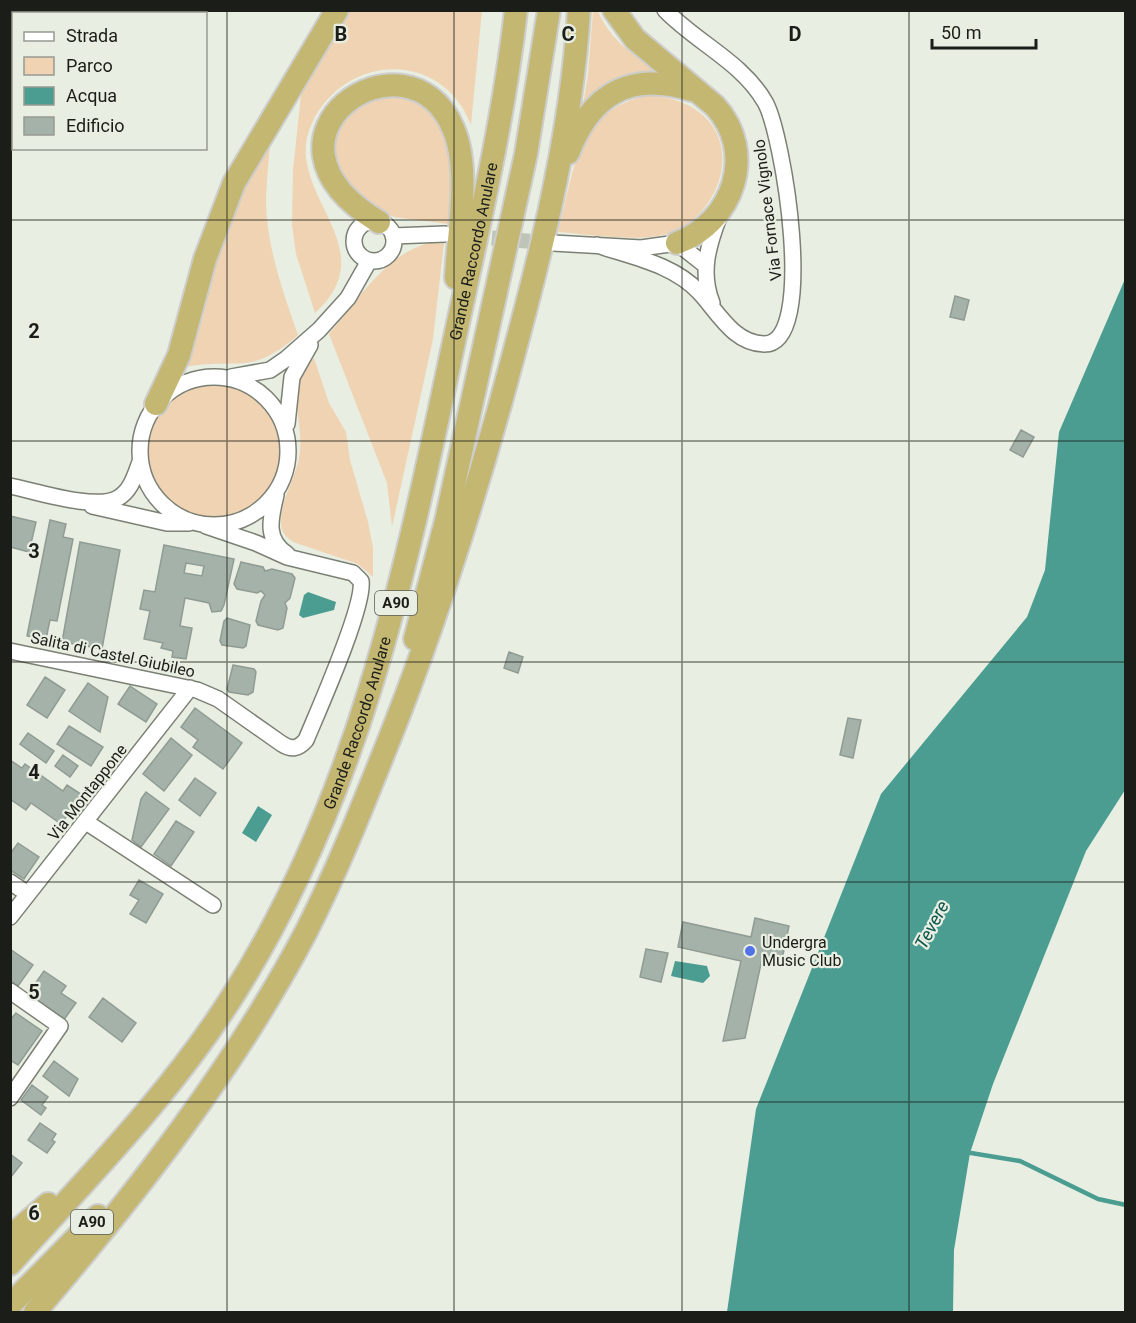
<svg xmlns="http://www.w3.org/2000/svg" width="1136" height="1323" viewBox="0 0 1136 1323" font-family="Roboto,sans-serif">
<rect width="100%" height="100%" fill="#e8eee1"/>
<!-- green -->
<path fill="#f0d3b3" d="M347 11H482L471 125C442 49 345 53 312 123 279 192 389 246 315 313L296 254 292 225 293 170 301 95 315 64Z
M593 11H598C610 41 638 59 665 77L582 111 588 75Z
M379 93C390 95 405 95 416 100 461 120 451 185 448 224L394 217 359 202 330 153 343 116Z
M649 95C669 97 688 102 704 116 742 152 716 215 672 232 644 244 589 234 558 232 575 169 575 111 649 95Z
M271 134C269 156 267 178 266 199 266 245 283 292 298 335 250 377 238 357 185 367L202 320 228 219Z
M428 243H444L433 339 392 527 387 483 329 334C357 301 385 255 428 243Z
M314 358 329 403 346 432 350 460 368 522 373 548V577L358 564 293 542C286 537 281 532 281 523 280 498 298 476 300 451 303 416 284 386 314 358Z
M148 451a66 66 0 1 1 132 0a66 66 0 1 1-132 0Z"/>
<!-- water -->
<path fill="#4b9d92" d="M1125 279V790L1086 851 993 1084 970 1153 954 1250 953 1312H727L756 1109 881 794 1027 617 1045 570 1059 432Z
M308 592 336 602 334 610 303 618 299 615 304 595Z
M258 806 272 815 256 842 242 833Z
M675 961 707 966 710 976 703 983 671 976Z"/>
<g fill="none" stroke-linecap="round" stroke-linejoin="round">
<!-- stream -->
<path stroke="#4b9d92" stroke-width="4.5" d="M965 1152 1020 1161 1098 1199 1126 1205"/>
</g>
<!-- building -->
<path fill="#a5b2a9" stroke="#8f9b93" stroke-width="1.5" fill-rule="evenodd" d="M955 296 969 300 964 320 950 317Z
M1021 430 1034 437 1023 457 1010 450Z
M10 516 36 522 29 552 10 547Z
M50 520 66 524 63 537 73 539 57 621 50 620 46 639 27 636Z
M80 542 120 550 102 649 62 642Z
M164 545 234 559 224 605 221 611 212 612 209 603 185 598 180 626 192 628 186 659 172 657 173 651 161 648 163 643 144 639 150 611 140 609 144 590 155 592ZM186 563 204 566 202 576 184 573Z
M241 562 263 567 265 571 272 569 292 574 295 578 290 598 285 603 287 608 283 628 278 630 258 625 256 621 261 601 265 595 261 591 257 593 237 589 234 584Z
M227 618 250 625 246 646 243 648 222 645 220 641 224 621Z
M509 652 523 657 518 673 504 668Z
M233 665 254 669 256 672 253 692 248 695 229 692 227 689Z
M45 677 65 690 47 718 27 705Z
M88 683 108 697 100 732 69 711Z
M130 686 157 704 146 722 118 704Z
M195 708 242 743 223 769 193 747 198 740 181 727Z
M848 718 861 720 853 758 840 755Z
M69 726 103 747 91 766 57 744Z
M28 733 54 751 46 763 20 744Z
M171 738 192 755 164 791 143 774Z
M63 755 78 766 70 777 55 766Z
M10 760 22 768 25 764 63 791 67 785 90 800 77 819 69 813 61 824 31 803 26 810 10 799Z
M195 778 216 793 200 816 179 800Z
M146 792 169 809 141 847 132 840 141 799Z
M176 821 194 832 171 866 154 854Z
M18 843 39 857 24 879 10 870V854Z
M139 880 163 894 146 923 130 914 139 900 130 895Z
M755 918 789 926 781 964 762 959 745 1038 723 1041 741 961 678 947 683 922 751 937Z
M10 949 33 965 18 986 10 980Z
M646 949 668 953 661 982 640 977Z
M44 971 66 986 61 993 76 1003 63 1021 27 995Z
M103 998 136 1023 122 1042 89 1017Z
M16 1013 42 1031 18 1065 10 1060V1020Z
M54 1061 78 1079 69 1096 43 1076Z
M32 1085 48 1097 42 1105 46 1108 41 1115 21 1100Z
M40 1123 56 1134 52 1140 55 1142 47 1153 28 1140Z
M10 1154 22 1163 10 1178Z"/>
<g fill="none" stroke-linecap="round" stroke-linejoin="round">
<!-- minor-tunnel -->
<path stroke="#bfc4b9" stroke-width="15" stroke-dasharray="15 8" stroke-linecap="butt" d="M469 236 549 243"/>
<!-- minor casing -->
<g stroke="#7b8074" stroke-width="18">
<path id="minor" d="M354 241a20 20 0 1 1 40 0a20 20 0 1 1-40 0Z
M393 236 445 234
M553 243 641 248 677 243 705 265
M597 245C632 257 673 264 699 292 718 312 733 343 764 344 818 345 783 133 765 102 742 62 697 43 665 10
M712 303C700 273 708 246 719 217
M140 451a74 74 0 1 1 148 0a74 74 0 1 1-148 0Z
M231 377 270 370 286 359 319 330 348 298 369 261
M287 424 292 377 310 345
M10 486C36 491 95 511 118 498 131 491 135 475 140 462
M276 495C271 517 264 539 287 554
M92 506 167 523H189
M10 651 197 690 218 699 282 744C292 750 298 749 306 740 318 711 365 606 361 581L353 573 287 557 256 543 206 526
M86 822 213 905
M10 882 28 894
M10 917 190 688
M10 991 60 1026 10 1098"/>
</g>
<!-- highway casing -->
<g stroke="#cdcdcc" stroke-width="26">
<g id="highway">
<path d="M614 10 635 39 715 106C757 152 734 222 677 243"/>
<path d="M568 153C591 94 629 71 692 90"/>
<path d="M379 222C236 136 408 22 453 128 471 168 458 234 456 278"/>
<path d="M156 404 179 355 205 259 234 183 337 10"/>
<path d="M415 639 446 521 526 154 549 10"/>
<path d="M10 1237 48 1204"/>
<path id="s1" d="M10 1264C87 1178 170 1095 232 997 358 799 404 578 452 351 476 238 503 125 516 10"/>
<path d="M10 1305 98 1216"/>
<path d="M35 1312C135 1195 234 1069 306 932 338 869 363 805 389 740 433 630 468 519 500 405 535 277 571 144 579 10"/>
</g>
</g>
<!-- minor -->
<use href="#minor" stroke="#fff" stroke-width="15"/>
<!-- highway -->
<use href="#highway" stroke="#c4b772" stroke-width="22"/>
</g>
<!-- grid -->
<path fill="none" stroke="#1b1d18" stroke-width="1.5" stroke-opacity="0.55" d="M227 10V1312M454 10V1312M682 10V1312M909 10V1312M10 220H1126M10 441H1126M10 662H1126M10 882H1126M10 1102H1126"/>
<!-- markers -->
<circle fill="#5173e7" stroke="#e8eee1" stroke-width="2" cx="750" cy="951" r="6"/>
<g text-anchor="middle" stroke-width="4.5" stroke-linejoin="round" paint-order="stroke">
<!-- shield labels -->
<g fill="#e8eee1" stroke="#585c54" stroke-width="1.5">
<rect x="375" y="591" width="42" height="24" rx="4.5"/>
<rect x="71" y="1210" width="42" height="24" rx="4.5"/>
</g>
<g font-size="15" font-weight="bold" fill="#1b1d18">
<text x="396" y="608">A90</text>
<text x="92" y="1227">A90</text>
</g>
<!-- street labels -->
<g font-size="16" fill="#1b1d18" stroke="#e8eee1">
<text transform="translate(767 210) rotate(-97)" y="6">Via Fornace Vignolo</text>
<text dy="6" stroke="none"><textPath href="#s1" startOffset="1136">Grande Raccordo Anulare</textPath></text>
<text transform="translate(113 654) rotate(12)" y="6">Salita di Castel Giubileo</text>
<text dy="6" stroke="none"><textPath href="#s1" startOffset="650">Grande Raccordo Anulare</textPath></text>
<text transform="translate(87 792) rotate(-52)" y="6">Via Montappone</text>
</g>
<!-- poi labels -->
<g font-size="16" fill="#1b1d18" stroke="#e8eee1" text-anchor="start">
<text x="762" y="948">Undergra<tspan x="762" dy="18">Music Club</tspan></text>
</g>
<!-- water labels -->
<g font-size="18" font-style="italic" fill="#0b544c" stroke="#e8eee1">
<text transform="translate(932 925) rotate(-62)" y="6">Tevere</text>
</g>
</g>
<g font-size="20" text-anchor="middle" font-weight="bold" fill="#1b1d18" stroke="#e8eee1" stroke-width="4.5" stroke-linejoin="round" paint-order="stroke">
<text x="341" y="41">B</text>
<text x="568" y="41">C</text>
<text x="795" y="41">D</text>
<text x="34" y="338">2</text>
<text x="34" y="558">3</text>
<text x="34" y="779">4</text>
<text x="34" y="999">5</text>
<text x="34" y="1220">6</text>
</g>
<!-- border -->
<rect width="1136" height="1323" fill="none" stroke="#1b1d18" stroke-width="24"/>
<!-- legend -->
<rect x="12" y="12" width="195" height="138" fill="#e8eee1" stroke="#969a91" stroke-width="1.5"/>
<rect x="24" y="32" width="30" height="9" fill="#ffffff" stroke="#969a91" stroke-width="1.5"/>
<text x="66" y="42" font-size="18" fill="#1b1d18">Strada</text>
<rect x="24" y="57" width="30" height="18" fill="#f0d3b3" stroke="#969a91" stroke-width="1.5"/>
<text x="66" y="72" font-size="18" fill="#1b1d18">Parco</text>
<rect x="24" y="87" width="30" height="18" fill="#4b9d92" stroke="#969a91" stroke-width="1.5"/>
<text x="66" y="102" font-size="18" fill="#1b1d18">Acqua</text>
<rect x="24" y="117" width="30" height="18" fill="#a5b2a9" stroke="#969a91" stroke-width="1.5"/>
<text x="66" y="132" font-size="18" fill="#1b1d18">Edificio</text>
<!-- scale -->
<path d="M932 39v9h104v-9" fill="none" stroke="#1b1d18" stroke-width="3"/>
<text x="941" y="39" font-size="18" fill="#1b1d18" stroke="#e8eee1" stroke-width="4.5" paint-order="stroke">50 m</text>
</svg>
